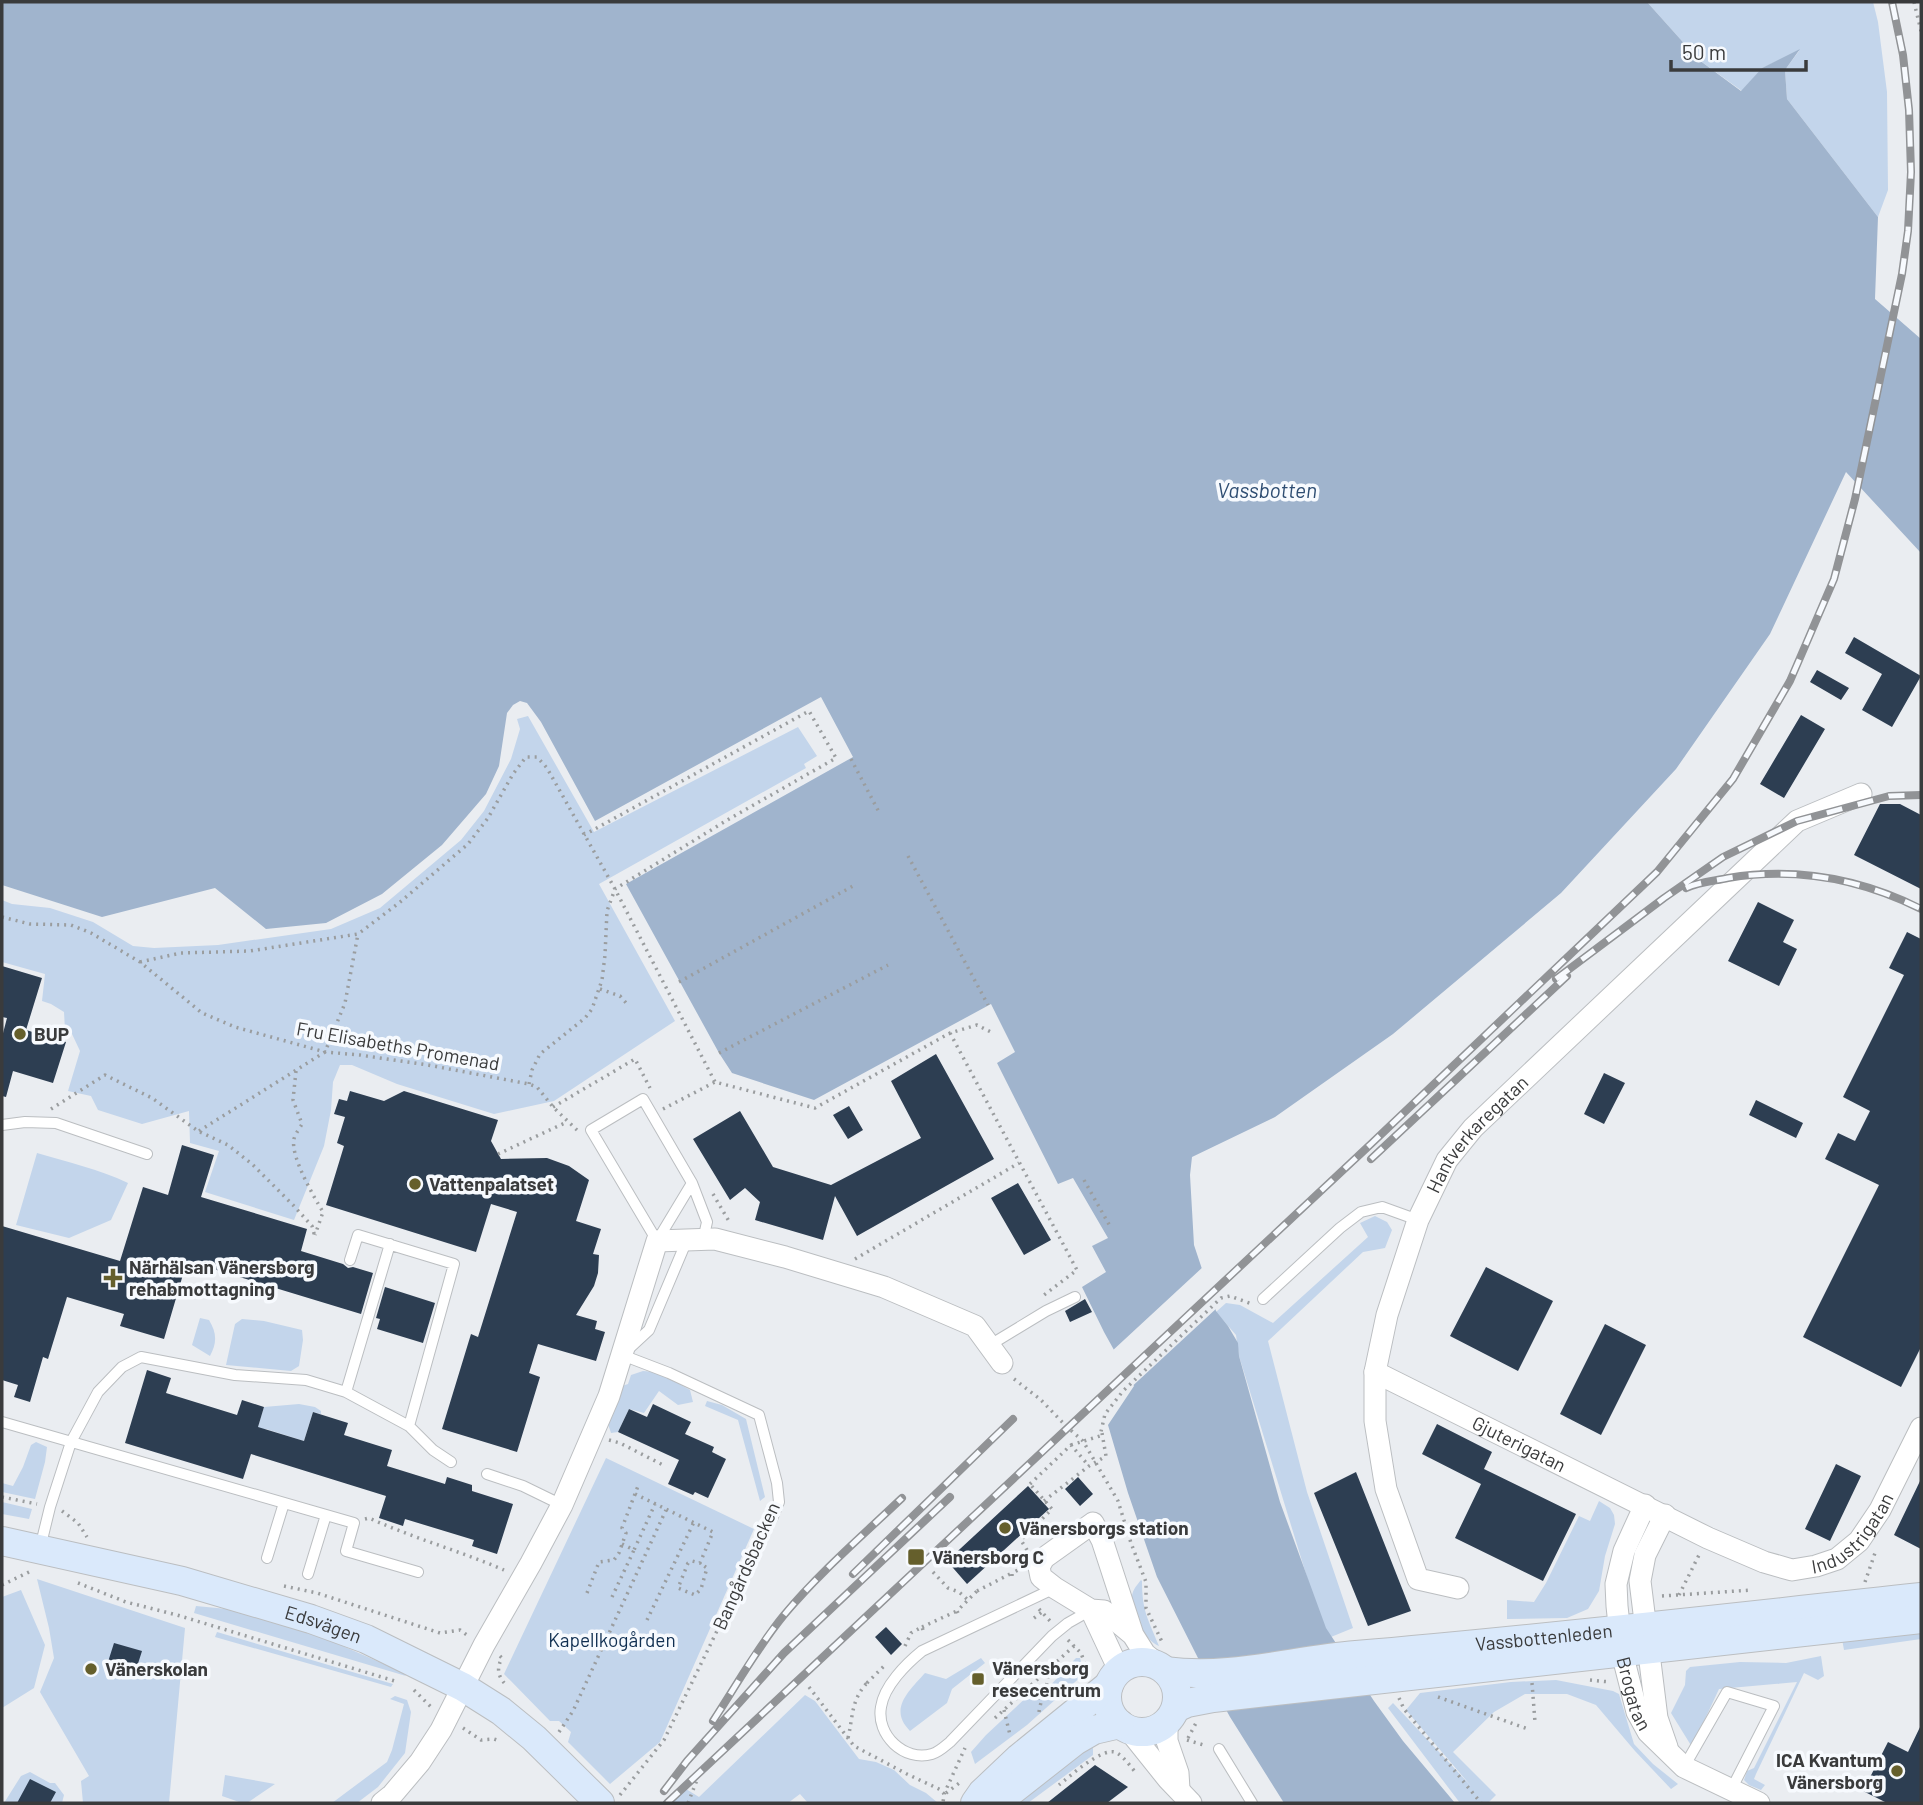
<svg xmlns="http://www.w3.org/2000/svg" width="1923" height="1805" viewBox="0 0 1923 1805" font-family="Barlow,sans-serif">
<rect width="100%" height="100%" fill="#eaedf1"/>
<!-- green -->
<path fill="#c3d5eb" d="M1647 2H1873L1878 22 1887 92 1888 190 1878 217 1787 99 1785 70 1799 51 1762 68 1742 91 1699 60Z
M528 716 594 832 798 727 817 756 804 764 806 768 599 884 675 1021 554 1101 494 1114 397 1084 352 1065H340L333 1082 331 1110 324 1146 294 1220 205 1192 219 1151 190 1143 189 1111 142 1124 98 1110 91 1096 68 1091 80 1051 72 1034 65 1030 64 1012 51 1004 42 1001 45 974 2 962V900L12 904 50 908 93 922 133 946 154 948 218 945 331 929 380 908 461 840 484 811 511 759 520 729 517 719Z
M37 1153C67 1162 99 1169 128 1183L111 1220 69 1238 16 1225Z
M1375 1216 1387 1222 1392 1230 1385 1248 1363 1252 1268 1341 1307 1492 1353 1628 1326 1639 1239 1356 1236 1335 1216 1312 1226 1303 1240 1305 1273 1323 1368 1237 1360 1223Z
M200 1318 209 1320C217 1333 217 1343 210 1356L192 1345Z
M242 1319 264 1321 302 1330 303 1340 299 1366 291 1371 226 1365 235 1324Z
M643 1371C660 1371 676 1382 690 1390L693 1402 678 1405 659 1391 644 1413 629 1409 618 1432 611 1433 608 1424 622 1386 628 1384 631 1375Z
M707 1401 722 1405 746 1419 765 1497 760 1501 738 1420 705 1406Z
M299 1404 315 1407 321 1411V1414L313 1412 304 1441 266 1429 256 1433 264 1407Z
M36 1442 47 1447 45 1462 35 1499 2 1492V1483L13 1486 23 1467 31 1445Z
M606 1458 754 1529 660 1742 610 1784 568 1742 571 1732 559 1721H550L504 1674Z
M1599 1501 1610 1508 1614 1515 1615 1524 1605 1556 1599 1591 1588 1609 1567 1618 1507 1619V1600L1534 1602 1546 1583 1579 1516 1590 1521Z
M2 1502 32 1509 29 1519 2 1514Z
M37 1579 185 1628 169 1803H83L81 1781 89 1776 40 1692 54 1658 49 1628Z
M1141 1580 1142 1581C1142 1611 1148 1619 1159 1646 1144 1640 1130 1612 1132 1596 1133 1589 1137 1585 1141 1580Z
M21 1590 45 1645 34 1688 2 1708V1597Z
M196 1606 248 1611 320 1636 402 1672 406 1676 194 1613Z
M1921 1627V1639L1844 1650 1842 1639Z
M217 1632 393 1684 391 1687 215 1637Z
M1821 1656 1824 1676 1818 1680 1804 1673 1756 1774 1754 1779 1765 1785 1761 1790 1749 1785 1744 1780 1747 1771 1754 1768 1797 1682 1719 1689 1692 1747 1671 1713 1685 1685 1686 1671 1690 1667 1740 1662 1786 1663Z
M981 1658 985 1663 952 1689 947 1703 910 1731C888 1709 909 1691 925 1673L946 1679Z
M1076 1658H1080L1084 1674 1027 1725 975 1764 971 1752 986 1735 1031 1693 1046 1690Z
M1556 1680 1613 1691 1619 1694 1634 1744 1653 1764 1678 1784 1671 1789 1635 1751 1596 1705 1567 1694H1525L1494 1712 1453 1752 1496 1795 1488 1803H1460L1388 1708 1393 1703 1471 1786 1406 1710 1420 1693 1511 1682Z
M805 1695 815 1701 859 1759 876 1762 894 1770 910 1785 926 1793 938 1803H808L800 1794 788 1803H671L686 1789 699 1797Z
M395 1696 407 1700 411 1712 405 1753 378 1787 357 1803H332L387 1762 392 1750 404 1704 390 1699Z
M1093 1742V1755L1028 1803H1009Z
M30 1772 50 1783H55L64 1795 62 1803H4L21 1776Z
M225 1775 275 1784 247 1803H242L222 1796Z"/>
<!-- water -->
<path fill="#a0b4cd" d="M2 2H1647L1699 60 1741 91 1762 68 1800 49 1785 70 1787 99 1878 217 1875 299 1921 339V553L1846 472 1770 634 1676 769 1561 893 1393 1034 1275 1117 1192 1157 1190 1175 1194 1245 1216 1311 1228 1326 1238 1343 1239 1356 1280 1502 1326 1628 1374 1701 1403 1741 1455 1803H1284L1230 1717 1199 1660 1157 1577 1128 1493 1108 1425 1134 1386 1104 1332 1082 1287 1106 1272 1092 1246 1108 1238 1073 1178 1058 1184 997 1063 1015 1052 991 1004 814 1100 732 1073 719 1053 626 884 853 757 821 697 595 821 541 722 527 703 520 701 513 705 507 713 499 766 486 794 442 845 382 894 326 923 266 929 215 888 102 917 2 885Z"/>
<!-- pier -->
<path fill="#eaedf1" d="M1204 1266 1218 1307 1126 1392 1130 1385 1111 1352Z"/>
<!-- building -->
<path fill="#2d3e52" d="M1854 637 1921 676 1892 727 1862 710 1882 674 1845 653Z
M1817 670 1849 688 1841 700 1810 682Z
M1801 715 1825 729 1784 798 1760 784Z
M1880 804H1900L1921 815V889L1854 855Z
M1758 902 1794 920 1783 942 1797 949 1779 986 1728 961Z
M1907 932 1921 939V1347L1901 1387 1803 1337 1879 1185 1825 1159 1838 1133 1855 1141 1870 1111 1843 1097 1904 975 1889 968Z
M2 966 42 978 26 1030 66 1042 53 1083 13 1071 6 1097 2 1096V1037L7 1018 2 1017Z
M936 1054 994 1159 857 1236 835 1196 823 1240 755 1220 760 1202 745 1188 730 1200 693 1139 740 1111 773 1167 831 1185 921 1138 891 1081Z
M1604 1073 1625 1083 1604 1124 1584 1114Z
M350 1091 384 1101 404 1091 498 1120 491 1141 501 1159 547 1158 569 1166 589 1180 576 1221 601 1229 593 1254 599 1255 598 1273 594 1286 576 1315 597 1321 595 1329 605 1332 596 1361 538 1344 529 1373 540 1377 517 1452 442 1429 471 1334 478 1337 517 1212 491 1204 476 1252 326 1205 344 1146 337 1143 345 1117 334 1114 339 1099 347 1101Z
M1756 1100 1803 1123 1796 1138 1749 1115Z
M849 1106 863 1130 848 1139 833 1115Z
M182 1145 214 1155 201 1197 307 1229 301 1251 343 1264 348 1268 353 1267 373 1273 361 1314 187 1261 164 1339 120 1326 124 1314 67 1297 48 1359 43 1357 30 1402 14 1397 18 1385 2 1380V1226L120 1261 143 1187 168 1195Z
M1018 1183 1051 1240 1024 1255 991 1198Z
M1486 1267 1553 1301 1518 1371 1450 1336Z
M385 1287 435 1303 423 1343 377 1329 380 1319 376 1318Z
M1085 1299 1092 1312 1070 1322 1065 1311Z
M1605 1324 1646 1345 1601 1435 1560 1414Z
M147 1370 171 1378 166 1393 237 1415 242 1400 264 1407 258 1427 304 1441 313 1412 348 1423 344 1435 392 1450 387 1466 445 1484 447 1477 472 1485V1491L513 1504 497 1554 472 1546 474 1540 405 1519 403 1526 379 1518 386 1496 251 1454 243 1479 125 1443Z
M653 1404 691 1422 685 1434 714 1447 712 1452 726 1459 708 1498 695 1492 693 1495 668 1484 679 1460 618 1432 629 1409 647 1417Z
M1437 1424 1492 1452 1484 1469 1576 1514 1543 1581 1455 1538 1481 1484 1422 1454Z
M1836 1464 1861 1476 1830 1541 1805 1529Z
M1356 1472 1411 1611 1368 1626 1314 1493Z
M1078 1477 1093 1494 1080 1506 1065 1489Z
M1921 1479V1549L1894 1535Z
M1028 1486 1049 1509 967 1584 947 1561Z
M886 1627 902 1644 891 1655 875 1637Z
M114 1643 142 1651 135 1673 107 1665Z
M1921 1725V1803H1887L1863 1791 1888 1742 1908 1752Z
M1095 1765 1128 1787 1107 1803H1047Z
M30 1779 56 1792 50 1803H17Z"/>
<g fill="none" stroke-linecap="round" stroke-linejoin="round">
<!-- lane casing -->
<g stroke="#bbbec1" stroke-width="12">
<path id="lane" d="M2 1125 25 1122 56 1123 147 1154
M692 1183 657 1241 591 1130 643 1099 692 1183 707 1222 703 1240
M687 1240 649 1330 622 1355 669 1373 759 1415 777 1483 779 1502 772 1519
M350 1260 358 1235 454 1264 409 1426
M1263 1299 1340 1228 1361 1212 1382 1207 1418 1220
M990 1345 1046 1311 1075 1297
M346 1392 390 1244
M2 1422 354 1523 346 1551 418 1572
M487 1474 523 1486 562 1505
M40 1548 50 1507 71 1442 98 1392 122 1367 141 1357 235 1375 306 1380 346 1392 409 1426 433 1450 451 1462
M267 1558 284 1503
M308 1574 326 1515
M1055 1588 922 1651C906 1664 884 1686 881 1707 876 1735 904 1762 932 1754 939 1752 944 1747 950 1742L1052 1636 1068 1623 1091 1610
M1219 1749 1252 1803
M1684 1767 1727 1692 1774 1706 1731 1790"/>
</g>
<!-- street casing -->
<g stroke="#bbbec1" stroke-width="23">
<g id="street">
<path id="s1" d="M1375 1372 1708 1538 1764 1562 1792 1570 1816 1566 1837 1559 1859 1541 1880 1510 1921 1428"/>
<path id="s2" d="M1645 1505 1624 1551 1616 1584 1617 1606 1622 1653 1637 1712 1648 1732 1684 1767 1759 1803"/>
<path d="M1665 1515 1645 1555 1640 1581 1657 1718 1667 1747"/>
<path id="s3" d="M1458 1588 1418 1579 1386 1489 1375 1421V1372L1387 1315 1418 1220 1447 1160 1473 1128 1797 821 1861 794"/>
<path d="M1091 1610 1119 1670"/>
<path d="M1133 1635 1102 1540 1093 1523 1044 1558 1039 1567 1041 1577 1055 1588 1091 1610 1104 1611 1133 1635 1145 1654 1160 1666"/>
<path d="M1167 1723V1741L1178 1773 1179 1789"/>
<path d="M1128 1729 1168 1779 1191 1803"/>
<path d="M382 1803 392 1795 420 1762 441 1730 484 1645 531 1563 562 1505 609 1396 657 1241 715 1239 785 1257 884 1287 975 1326 1002 1363"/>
</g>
</g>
<!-- secondary casing -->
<g stroke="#bbbec1" stroke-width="30">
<g id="secondary">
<path id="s4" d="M2 1541 182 1581 311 1619 366 1639 463 1687 501 1711 534 1738 600 1803"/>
<circle cx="1142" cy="1697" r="35"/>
<path id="s5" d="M1166 1671C1229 1680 1293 1660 1356 1655 1545 1639 1733 1617 1921 1597"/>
<path d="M1176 1708 1187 1703 1213 1698 1921 1619"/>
<path d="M975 1803 982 1793 1019 1758 1109 1685"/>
<path d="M996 1803 1075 1741 1094 1730 1120 1724"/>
</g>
</g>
<!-- path -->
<path stroke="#9a9d9f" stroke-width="3.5" stroke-dasharray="2 5" stroke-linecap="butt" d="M1914 2 1921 31
M851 759 880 814
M908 856 988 1005
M2 917 30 924 71 925 91 933 140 962 202 1013 235 1027 325 1052 360 1055 428 1065 529 1084 537 1087 553 1107 577 1130
M140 962 181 953 250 951 358 934 399 903 468 844 488 818 513 774 526 757H537L547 768 615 889 715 1082
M679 982 853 886
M600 989 620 996 628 1005
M950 1033 1077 1270 1044 1295
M719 1053 888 965
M296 1071 293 1100 302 1124C300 1128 295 1134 294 1139 290 1156 314 1197 323 1212L315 1235
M529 1084 532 1070 540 1054 585 1018 592 1009 602 980 605 955 607 911 615 889 729 819 836 758 809 711 584 835
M553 1107 635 1059 650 1088
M51 1109 105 1075 152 1098 198 1131 228 1145 252 1164 293 1205 312 1226 315 1237
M663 1109 715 1082 815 1108 950 1033 977 1025 993 1033
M199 1131 325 1052 345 1003 358 934
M498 1154 567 1122
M1084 1180 1111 1228
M713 1194 730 1223
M855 1259 1019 1163
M1014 1379 1040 1399 1067 1427 1083 1441 1118 1501 1131 1543 1146 1582V1608L1163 1644
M609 1440 620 1443 663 1465
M1071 1445 1100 1436 1105 1414 1123 1391 1221 1298 1230 1296 1252 1304
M1030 1484 1071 1445 1089 1466
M635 1494 713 1532 700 1563 692 1561 688 1563 678 1588 695 1595 701 1589 707 1568 700 1563
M2 1497 37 1504
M1044 1501 1089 1466 1106 1456 1102 1433
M62 1511 78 1523 87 1537
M365 1519 369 1518C413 1538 460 1551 504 1570
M622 1544 634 1550 655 1504
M1027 1550 1021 1540 1052 1509 1029 1483
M933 1572 948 1588 959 1592 968 1600
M1012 1576V1573L1020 1569
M1865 1582 1875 1553
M78 1583 126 1602 177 1615 398 1682
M2 1585 31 1571
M284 1586 317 1593 440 1633 460 1630 467 1635
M977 1591 1012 1573
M587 1593 599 1562 614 1560 619 1553 626 1533 622 1528 638 1486
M1679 1595 1699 1555
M1662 1596 1752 1590
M612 1597 634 1550
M1039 1609 1051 1622
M958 1613 957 1611 977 1591 979 1594
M1034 1618 1042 1612
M647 1620 694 1522
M922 1627 957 1611
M1068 1640 1081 1653 1089 1675
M905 1646 911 1633 922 1627 923 1630
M500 1656 502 1658C496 1669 498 1677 507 1686
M1590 1680 1610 1682
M867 1683 886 1664
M1532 1683 1535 1722
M809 1687 854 1746 907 1774 941 1790 944 1794 943 1803
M414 1690 431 1707
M1027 1690C1030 1696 1034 1699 1042 1698
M1438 1697 1528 1729
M1399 1698 1404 1709 1481 1803
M1004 1710 1010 1735
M1039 1712C1041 1697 1049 1685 1048 1670
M995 1718 1074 1646
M463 1728 481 1740 494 1739 500 1741
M559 1732 573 1711 666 1510
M848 1738C853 1717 851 1701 866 1684L868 1686
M1188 1738 1196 1723
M1187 1740 1207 1746
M1059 1785C1069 1777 1104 1745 1117 1753 1124 1757 1131 1767 1136 1773
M946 1793 962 1781
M944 1794 965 1748
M620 1795 664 1740 766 1530
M688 1803 697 1780"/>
<!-- lane -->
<use href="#lane" stroke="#fff" stroke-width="10"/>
<!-- street -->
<use href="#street" stroke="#fff" stroke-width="21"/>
<!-- secondary -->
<use href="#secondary" stroke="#dae9fb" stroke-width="28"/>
<!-- rail casing -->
<g stroke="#919396" stroke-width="8">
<path id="rail" d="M1686 888C1699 882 1714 881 1728 878 1795 867 1861 879 1921 909
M1556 979 1664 898 1723 857 1797 821 1889 796 1921 795
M1371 1159 1567 976
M853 1574 1013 1419
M713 1721C736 1686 757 1648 784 1615 819 1573 862 1536 902 1498
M664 1791 687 1761 784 1653 950 1497
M667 1803 1372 1143 1657 872 1733 779 1790 681 1834 579 1855 499 1902 274 1908 231 1911 172 1909 110 1903 55 1892 2"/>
</g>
<!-- rail -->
<use href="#rail" stroke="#f7fafe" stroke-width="5" stroke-dasharray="16" stroke-linecap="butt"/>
</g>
<!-- markers -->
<g fill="#655f2c" stroke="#f7fafe" stroke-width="2.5">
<circle cx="20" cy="1034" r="7"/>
<circle cx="415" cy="1184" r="7"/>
<path d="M109.5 1267.5h7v7h7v7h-7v7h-7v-7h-7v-7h7z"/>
<circle cx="1005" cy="1528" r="7"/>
<rect x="907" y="1548" width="18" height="18" rx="3.5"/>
<circle cx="91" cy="1669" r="7"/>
<rect x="971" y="1672" width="14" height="14" rx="3.5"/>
<circle cx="1897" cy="1771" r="7"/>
</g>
<g text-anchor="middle" stroke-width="7" stroke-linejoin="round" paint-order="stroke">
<!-- poi labels -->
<g font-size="19" font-weight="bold" fill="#3a3b3c" stroke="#f7fafe" text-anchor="start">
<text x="34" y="1041">BUP</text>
<text x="429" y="1191">Vattenpalatset</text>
<text x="129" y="1274">Närhälsan Vänersborg<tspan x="129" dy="22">rehabmottagning</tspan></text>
<text x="1019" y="1535">Vänersborgs station</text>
<text x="932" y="1564">Vänersborg C</text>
<text x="992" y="1675">Vänersborg<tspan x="992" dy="22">resecentrum</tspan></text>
<text x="105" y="1676">Vänerskolan</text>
<text x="1883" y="1767" text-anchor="end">ICA Kvantum<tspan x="1883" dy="22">Vänersborg</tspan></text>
</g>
<!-- street labels -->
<g font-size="19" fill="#3a3b3c" stroke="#f7fafe">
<text transform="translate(398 1046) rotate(10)" y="7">Fru Elisabeths Promenad</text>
<text dy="7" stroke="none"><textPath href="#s3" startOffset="518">Hantverkaregatan</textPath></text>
<text dy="7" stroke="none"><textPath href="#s1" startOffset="161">Gjuterigatan</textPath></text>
<text dy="7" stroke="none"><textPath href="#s1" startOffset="537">Industrigatan</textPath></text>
<text transform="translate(746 1566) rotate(-66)" y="7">Bangårdsbacken</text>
<text dy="7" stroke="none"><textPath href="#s4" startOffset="332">Edsvägen</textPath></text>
<text dy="7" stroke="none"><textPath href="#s5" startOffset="380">Vassbottenleden</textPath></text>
<text dy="7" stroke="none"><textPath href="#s2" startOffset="196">Brogatan</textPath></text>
</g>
<!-- park labels -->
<g font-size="19" fill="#102f51" stroke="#f7fafe">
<text x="612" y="1647">Kapellkogården</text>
</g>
<!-- water labels -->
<g font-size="21" font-style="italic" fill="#2e4d72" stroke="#f7fafe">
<text x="1267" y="498">Vassbotten</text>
</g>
</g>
<!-- border -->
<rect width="1923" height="1805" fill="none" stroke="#3a3b3c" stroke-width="7"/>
<!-- scale -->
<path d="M1671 60v10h135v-10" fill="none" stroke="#3a3b3c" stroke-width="3.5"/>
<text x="1682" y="60" font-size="21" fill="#3a3b3c" stroke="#f7fafe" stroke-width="5" paint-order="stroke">50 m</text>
</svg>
